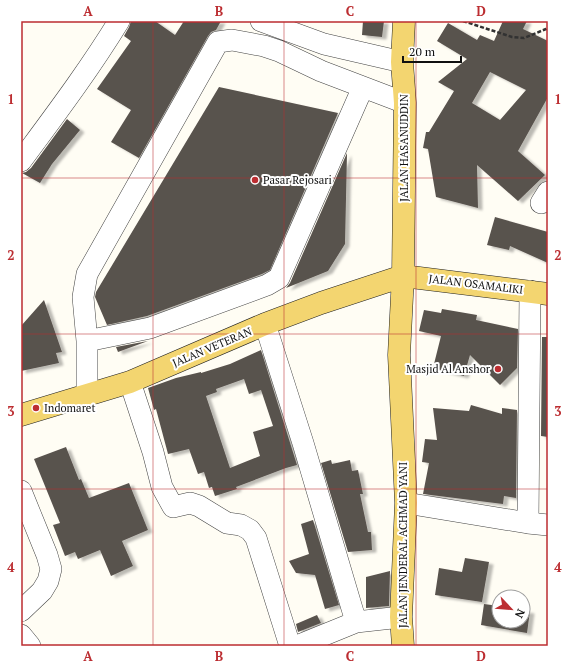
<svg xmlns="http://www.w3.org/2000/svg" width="569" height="667" viewBox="0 0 569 667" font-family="'PT Serif',serif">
<defs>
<filter id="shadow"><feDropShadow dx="4.5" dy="2.5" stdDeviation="1" flood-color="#0004"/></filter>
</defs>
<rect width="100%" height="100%" fill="#fffdf4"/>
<!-- building -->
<path fill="#59524d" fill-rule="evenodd" filter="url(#shadow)" d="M131 21H155L175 35 184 21H221L216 30 211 32 208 36 139 158 111 142 131 110 97 89 131 41 124 36 129 27Z
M363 21H384L382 37 362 35Z
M503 21H527L523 29 548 41V97L518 151 545 175 518 201 477 165 478 208 436 197 428 149 423 148 426 132H429L454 91 438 82 467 59 437 41 448 23 477 40 480 35 494 41ZM490 72 526 90 500 120 472 103Z
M219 87 338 113 270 270 262 274 147 316 107 325 95 297 96 292Z
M67 119 80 130 52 164 40 183 22 173 26 172 31 168Z
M347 153 345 244 328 271 286 288 290 283Z
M495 217 548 232V263L510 246 509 250 487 245Z
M44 300 62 352 56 353 59 363 21 371V326Z
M442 309 477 315 476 320 518 329 517 368 500 385 470 355 464 376 433 368 441 336 419 331 424 310 441 313Z
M542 337H548V437L541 436Z
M148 341 118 352 116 347Z
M261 350 297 465 286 468 236 487 237 489 215 496 212 487 209 488 204 472 198 474 189 449 168 454 156 409 154 410 148 388 176 378 201 372V373L230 364ZM244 379 249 394 261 390 273 426 253 432 260 456 230 468 206 396 217 392 216 389Z
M471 405 502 414V408L517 410 516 498 504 496 503 504 423 494 429 463 422 462 425 439 437 440 433 408 469 411Z
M66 447 79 480 81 479 89 498 129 483 148 530 122 541 133 566 111 576 100 550 78 559 75 552 65 556 53 525 60 523 34 459Z
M331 460 332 464 350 460 352 471 358 470 363 494H360L368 532H371L372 550 348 552 321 463Z
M313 520 339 605 325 609 315 575 296 573 289 561 309 554 301 524Z
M465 558 489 562 482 602 435 595 439 568 462 572Z
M390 571 389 606 366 608V577Z
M484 604 499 606V621H523V610L530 611 527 633 481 625Z
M317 615 321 623 298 632 296 624Z"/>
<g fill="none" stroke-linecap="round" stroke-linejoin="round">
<!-- minor casing -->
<g stroke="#434343" stroke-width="22">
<path id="minor" d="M261 21 324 44 402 62
M21 161C55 115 89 70 119 21
M541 203 548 192
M265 324 303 443 356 622
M87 341 150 328 267 285 279 278 363 87
M130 382 153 452 162 487 173 507 190 503 199 506 227 523 241 525 250 530 256 538 290 646
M87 395V341L83 297 87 274 218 42 232 40 264 46 279 51 321 71 405 103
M21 491 47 555 51 569 48 581 42 591 21 611
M406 503 528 523 548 525
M528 523 530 291
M21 635 30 646
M297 646 356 622 401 617"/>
</g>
<!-- major casing -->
<g stroke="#212121" stroke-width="23">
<path id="major" d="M21 415 130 382 265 324 321 303 403 276 548 294
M403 646 401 617 406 503 399 355 403 276 405 103 402 62 404 21"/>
</g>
<!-- path -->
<path stroke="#323232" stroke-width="2.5" stroke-dasharray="4 2" stroke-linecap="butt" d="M463 21 512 37 524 38 546 29 548 27"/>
<!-- minor -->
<use href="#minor" stroke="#fff" stroke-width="21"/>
<!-- major -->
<use href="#major" stroke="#f3d570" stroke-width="22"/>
</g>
<!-- grid -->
<path fill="none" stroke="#bc2d31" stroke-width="1" stroke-opacity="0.55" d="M153 21V646M284 21V646M416 21V646M21 178H548M21 334H548M21 489H548"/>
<!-- markers -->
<g fill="#bc2d31" stroke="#fff" stroke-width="1.5">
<circle cx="255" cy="180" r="4"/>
<circle cx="498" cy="369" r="4"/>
<circle cx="36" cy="408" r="4"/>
</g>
<g text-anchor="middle" stroke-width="4" stroke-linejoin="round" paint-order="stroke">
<!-- street labels -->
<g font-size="11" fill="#101010" stroke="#fff">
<text transform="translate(404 148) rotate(-90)" y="4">JALAN HASANUDDIN</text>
<text transform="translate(476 284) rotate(7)" y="4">JALAN OSAMALIKI</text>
<text transform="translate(212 347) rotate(-23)" y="4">JALAN VETERAN</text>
<text transform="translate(403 545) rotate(-90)" y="4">JALAN JENDERAL ACHMAD YANI</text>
</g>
<!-- poi labels -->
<g font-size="11" fill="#101010" stroke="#fff" text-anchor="start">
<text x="263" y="184">Pasar Rejosari</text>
<text x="490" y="373" text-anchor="end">Masjid Al Anshor</text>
<text x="44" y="412">Indomaret</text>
</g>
</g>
<!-- border -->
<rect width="569" height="667" fill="none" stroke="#ffffff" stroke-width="44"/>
<!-- north arrow -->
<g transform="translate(511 609) rotate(116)"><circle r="19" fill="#ffffff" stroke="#9f9f9f"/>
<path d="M0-3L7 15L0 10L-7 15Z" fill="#bc2d31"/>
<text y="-6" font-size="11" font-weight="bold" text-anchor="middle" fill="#101010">N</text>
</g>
<!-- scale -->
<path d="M403 56v6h58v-6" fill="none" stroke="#101010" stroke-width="2"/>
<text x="409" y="56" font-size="12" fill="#101010" stroke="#ffffff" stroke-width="3" paint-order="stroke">20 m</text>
<rect x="22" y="22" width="525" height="623" fill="none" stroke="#bc2d31" stroke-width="1.5"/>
<g font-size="13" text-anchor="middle" font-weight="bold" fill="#bc2d31">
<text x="88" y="16">A</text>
<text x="219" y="16">B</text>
<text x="350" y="16">C</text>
<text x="481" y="16">D</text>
<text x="11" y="104">1</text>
<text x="558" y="104">1</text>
<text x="11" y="260">2</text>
<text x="558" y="260">2</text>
<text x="11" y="416">3</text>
<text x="558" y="416">3</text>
<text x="11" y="572">4</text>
<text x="558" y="572">4</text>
<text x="88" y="661">A</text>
<text x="219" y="661">B</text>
<text x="350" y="661">C</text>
<text x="481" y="661">D</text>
</g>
</svg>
